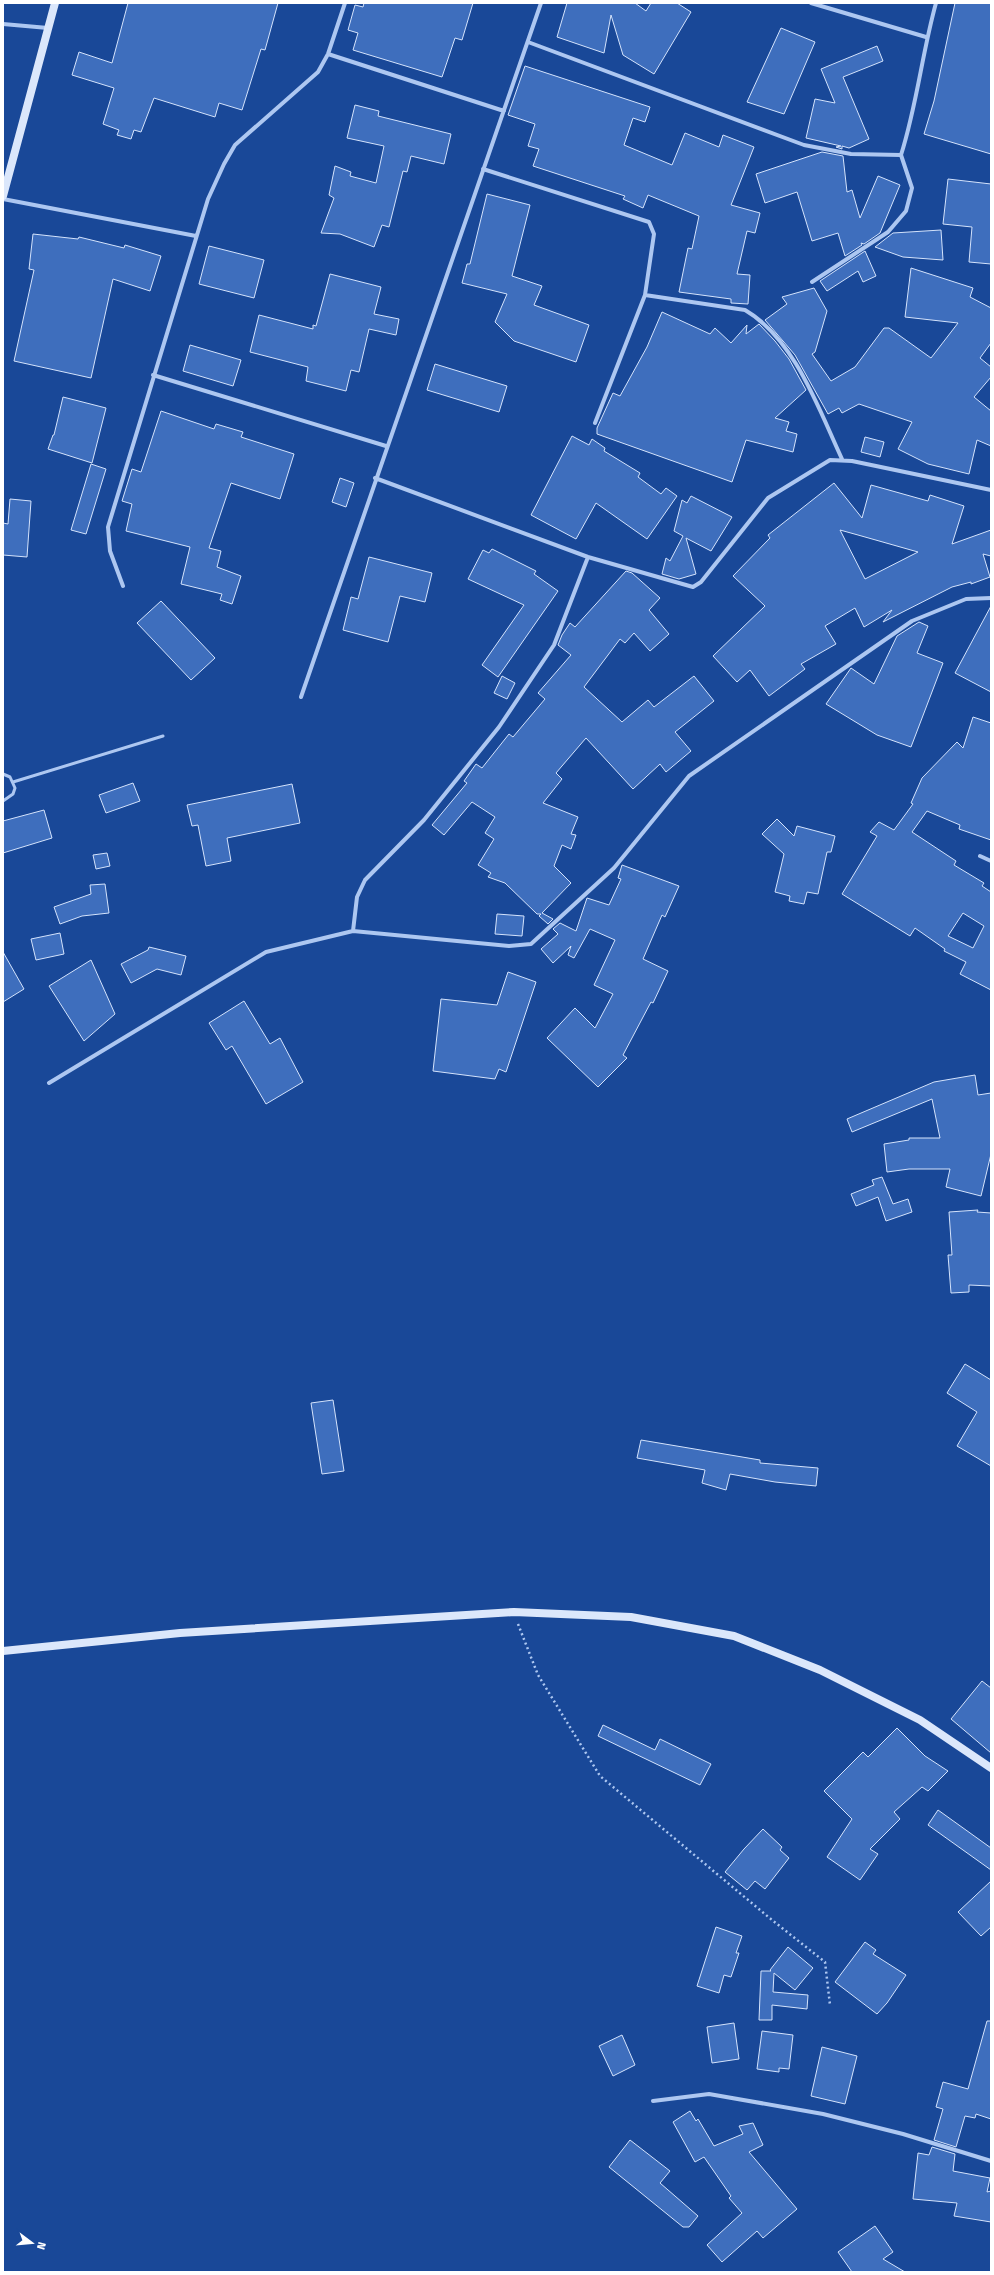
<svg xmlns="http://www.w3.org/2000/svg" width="994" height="2275" viewBox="0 0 994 2275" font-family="'Fira Sans',sans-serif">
<rect width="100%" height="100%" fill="#194898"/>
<!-- building -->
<path fill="#3e6ebd" stroke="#d4e3fc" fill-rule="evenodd" d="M128 3H278L265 50 261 49 242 110 219 103 215 117 154 98 141 132 134 130 131 139 117 135 119 130 103 124 114 88 72 75 79 52 112 63Z
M364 3H473L462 40 455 38 442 77 353 50 358 33 348 30 355 5 363 7Z
M567 3H635L646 11 651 3H677L691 12 654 74 623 55 611 15 604 53 557 37Z
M955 3H991V154L924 134 934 101Z
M781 28 815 42 784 114 747 102Z
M877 46 883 61 843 77 869 139 849 148 842 146V149L836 147 841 146 806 138 815 99 835 103 821 69Z
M525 66 650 107 645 122 633 118 624 145 672 165 685 133 719 147 723 135 754 147 731 205 760 213 755 233 747 231 737 274 750 275 748 304 731 303V299L679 292 688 248 692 249 699 216 648 195 643 208 623 199 625 196 533 166 539 149 528 146 535 124 508 115Z
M355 105 379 111 378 116 451 134 444 164 411 156 407 172 403 171 389 227 382 225 374 247 340 234 321 233 334 198 329 195 335 166 351 172 350 176 376 183 384 146 347 138Z
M822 152 843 156 847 192 852 190 860 218 878 176 900 185 880 233 864 244 861 243 862 245 845 256 838 233 812 241 797 192 765 203 756 174Z
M948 179 991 184V264L969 262 972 227 943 224Z
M487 194 530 205 512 276 542 286 534 305 589 325 576 362 514 341 495 322 507 294 462 283 467 264H470Z
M941 230 943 260 903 257 875 247 893 233Z
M33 234 78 239 79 237 124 248 125 245 161 256 150 291 113 279 91 378 14 361 34 270 29 269Z
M209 246 264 260 254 298 199 284Z
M865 251 876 276 863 282 858 271 827 291 820 281Z
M911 268 973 288 970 297 991 308V343L980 358 991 367V377L974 397 991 411V446L977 440 969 474 928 464 898 449 912 422 859 404 842 413 839 408 828 414 795 355 765 320 787 304 782 297 814 288 827 311 815 352 812 354 831 381 855 367 884 328H889L931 358 958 323 905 317Z
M330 274 381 287 374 314 399 319 396 335 369 329 359 372 351 370 346 391 306 381 308 367 250 352 259 315 313 329V325L316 326Z
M662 312 710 334 715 328 731 343 747 325 746 334 759 324 775 341 789 359 806 390 775 418 789 422 786 431 797 434 793 452 746 440 732 482 597 434V428L613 393 620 396 647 347Z
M190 345 241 360 233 386 183 371Z
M435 364 507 386 499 412 427 390Z
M63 397 106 408 92 463 48 449 53 435H54Z
M161 411 214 429 216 424 243 432 241 437 294 454 280 499 231 483 209 548 221 551 217 567 241 576 232 604 220 600 222 594 181 584 190 547 126 531 132 504 122 501 132 469 141 472Z
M572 436 589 445 592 439 605 448 604 451 640 473 638 477 661 494 666 488 677 496 647 539 596 503 576 539 531 515Z
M865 437 884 442 880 457 861 452Z
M91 464 106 469 86 534 71 530Z
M340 478 354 483 346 507 332 502Z
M834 483 862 518 871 485 928 501 930 495 964 506 952 544 991 530V556L983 554 990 577 971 584V582L952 587 883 622 892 610 864 627 855 608 825 626 836 644 801 664 805 669 769 696 750 670 737 682 713 656 765 606 733 576 770 538 768 535ZM840 530 858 535 918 552 865 579Z
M691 496 732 517 711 551 686 538 696 574 679 579 662 574 666 558 670 561 683 536 674 531 682 500 687 503Z
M10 499 31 501 27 557 3 555V523L8 524Z
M492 549 536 571 534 574 558 591 498 677 482 665 524 605 468 579 483 550 489 553Z
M369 557 432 573 425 602 400 596 388 642 343 630 351 597 358 599Z
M626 571 632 573 660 598 649 610 669 634 650 651 634 633 625 643 620 639 584 687 622 722 648 700 654 707 694 676 714 701 675 732 691 751 666 772 660 764 633 789 586 738 556 773 562 779 543 803 578 817 571 834 576 835 571 849 562 845 554 866 571 883 542 913 553 919 548 924 539 916 541 914H537L505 883 488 877 491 873 478 865 494 839 485 833 495 817 472 802 444 835 432 825 467 783 464 781 476 764 482 768 509 734 513 737 545 699 538 693 571 655 558 645 562 635 570 623 575 627Z
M161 601 215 658 191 680 137 623Z
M991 606V692L955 673Z
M919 622 928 626 917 653 943 663 911 747 877 735 826 704 851 668 874 684 897 636Z
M502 676 515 683 507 699 494 693Z
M973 717 991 723V840L959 829 960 825 927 811 912 832 956 861 954 865 984 883 982 886 991 892V990L960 974 966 962 944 951 945 949 915 928 910 936 842 894 877 836 870 832 879 822 894 830 913 804 911 803 922 778 957 742 963 748ZM963 913 984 926 973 948 948 936Z
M133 783 140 801 106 813 99 795Z
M292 784 300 823 227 838 231 861 206 866 198 825 192 826 187 805Z
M44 810 52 838 3 853V821Z
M777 819 794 836 797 826 835 836 831 852H827L818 894 807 892 804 904 789 901 790 896 775 892 784 854 762 834Z
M107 853 110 866 96 869 93 855Z
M622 865 679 886 665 917 662 915 643 959 668 971 653 1003 651 1002 623 1055 627 1058 598 1087 547 1038 575 1008 595 1028 613 994 594 985 615 940 590 929 574 958 568 955 571 946 553 963 541 949 558 934 553 929 560 923 576 931 587 898 609 905 621 879 618 878Z
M105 884 109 913 82 916 60 924 54 907 91 894 90 885Z
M497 914 524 916 522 936 495 934Z
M60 933 64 954 36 960 31 939Z
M149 947 186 956 181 975 157 969 131 983 121 964 148 950Z
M3 952 24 989 3 1002Z
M91 960 115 1014 84 1041 49 986Z
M508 972 536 982 506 1072 499 1069 495 1079 433 1071 441 999 497 1005Z
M244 1001 270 1044 280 1038 303 1082 266 1104 232 1046 226 1050 209 1023Z
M975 1075 978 1095 991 1093V1154L981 1196 946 1187 950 1169H909L887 1172 884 1144 909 1140V1138H940L932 1099 852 1132 847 1119 934 1082Z
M882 1177 893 1204 908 1199 912 1212 886 1221 878 1197 856 1206 851 1194 874 1185 872 1180Z
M978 1210 977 1212 991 1213V1286L969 1285V1292L951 1293 948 1255H952L949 1212Z
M965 1364 991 1380V1466L957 1446 977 1412 947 1393Z
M333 1400 344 1471 322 1474 311 1403Z
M641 1440 760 1460V1463L818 1468 816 1486 775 1482 730 1474 726 1490 702 1483 705 1470 637 1458Z
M982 1681 991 1688V1753L951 1719Z
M603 1725 655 1750 660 1739 711 1764 700 1785 598 1736Z
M897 1728 925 1756 948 1771 928 1791 922 1787 894 1812 900 1819 870 1849 878 1854 860 1880 827 1857 852 1819 824 1791 863 1752 868 1757Z
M938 1810 991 1848V1870L928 1825Z
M763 1829 782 1847 780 1850 789 1858 765 1889 755 1881 747 1890 725 1872 744 1849Z
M991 1881V1927L981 1936 958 1912Z
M716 1927 742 1936 736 1953H739L731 1977 724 1975 719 1993 697 1986Z
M865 1942 876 1950 873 1954 906 1975 887 2003 877 2014 835 1982Z
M788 1947 813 1968 795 1990 774 1973 773 1992 808 1995 807 2009 772 2005V2020H759L761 1971H771L770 1970Z
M987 2021H991V2119L976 2114 975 2118 965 2116 956 2147 934 2140 943 2109 936 2107 943 2082 968 2089Z
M734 2023 739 2059 712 2063 707 2027Z
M762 2031 793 2035 789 2069 779 2068V2072L757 2069Z
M622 2035 635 2065 613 2076 599 2046Z
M822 2047 857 2056 845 2104 811 2096Z
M690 2111 696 2121 698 2119 714 2146 743 2134 739 2126 753 2123 763 2145 749 2152 797 2209 763 2238 757 2231 722 2262 707 2245 742 2213 729 2198 731 2196 704 2157 695 2162 673 2122Z
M630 2140 670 2171 660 2183 698 2216 689 2227H683L609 2167Z
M932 2147 955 2154 953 2171 990 2178 987 2192 991 2191V2222L954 2216 957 2203 913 2199 918 2153 929 2155Z
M875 2226 893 2252 883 2259 905 2272H852L838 2252Z"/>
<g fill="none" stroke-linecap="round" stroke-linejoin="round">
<!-- path -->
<path stroke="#adc7f1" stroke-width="2.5" stroke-dasharray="2 3" stroke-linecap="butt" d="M518 1624 538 1675 600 1776 772 1920 825 1962 830 2005"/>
<!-- lane -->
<path stroke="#adc7f1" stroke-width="3" d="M3 774 10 777 15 788 13 794 3 801
M13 782 163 736"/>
<!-- street -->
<path stroke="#adc7f1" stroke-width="4" d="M811 3 926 37
M3 24 48 28
M528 42 804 145 851 154 901 155C917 105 922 53 936 3
M328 54 504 111
M483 169 649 222 654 234 645 295 595 423
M3 199 196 236
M812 282 888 232 906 211 912 188 901 155
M645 295 745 310C795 339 819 410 842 459
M153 375 386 446
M375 478 588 557 693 587 701 582 768 498 830 460 852 461 991 490
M123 586 110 551 108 527 208 199 224 164 235 145 318 72 328 54 345 3
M301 697 541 3
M980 856 991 861
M353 931 357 897 365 880 424 820 499 727 554 645 588 557
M49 1083 266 952 353 931 509 946 531 944 614 868 689 776 912 621 966 599 991 598
M653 2101 709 2094 823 2114 903 2134 991 2161"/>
<!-- secondary -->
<path stroke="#dbe7fb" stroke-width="8" d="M3 196 55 3
M3 1651 180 1633 514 1612 631 1617 734 1636 820 1670 920 1720 991 1768"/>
</g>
<!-- border -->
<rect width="994" height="2275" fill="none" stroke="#ffffff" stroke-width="8"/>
<!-- north arrow -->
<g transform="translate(32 2243) rotate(106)" stroke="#194898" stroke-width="3" paint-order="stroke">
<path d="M0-3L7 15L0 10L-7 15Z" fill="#ffffff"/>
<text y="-6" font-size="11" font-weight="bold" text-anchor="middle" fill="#ffffff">N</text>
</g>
</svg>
